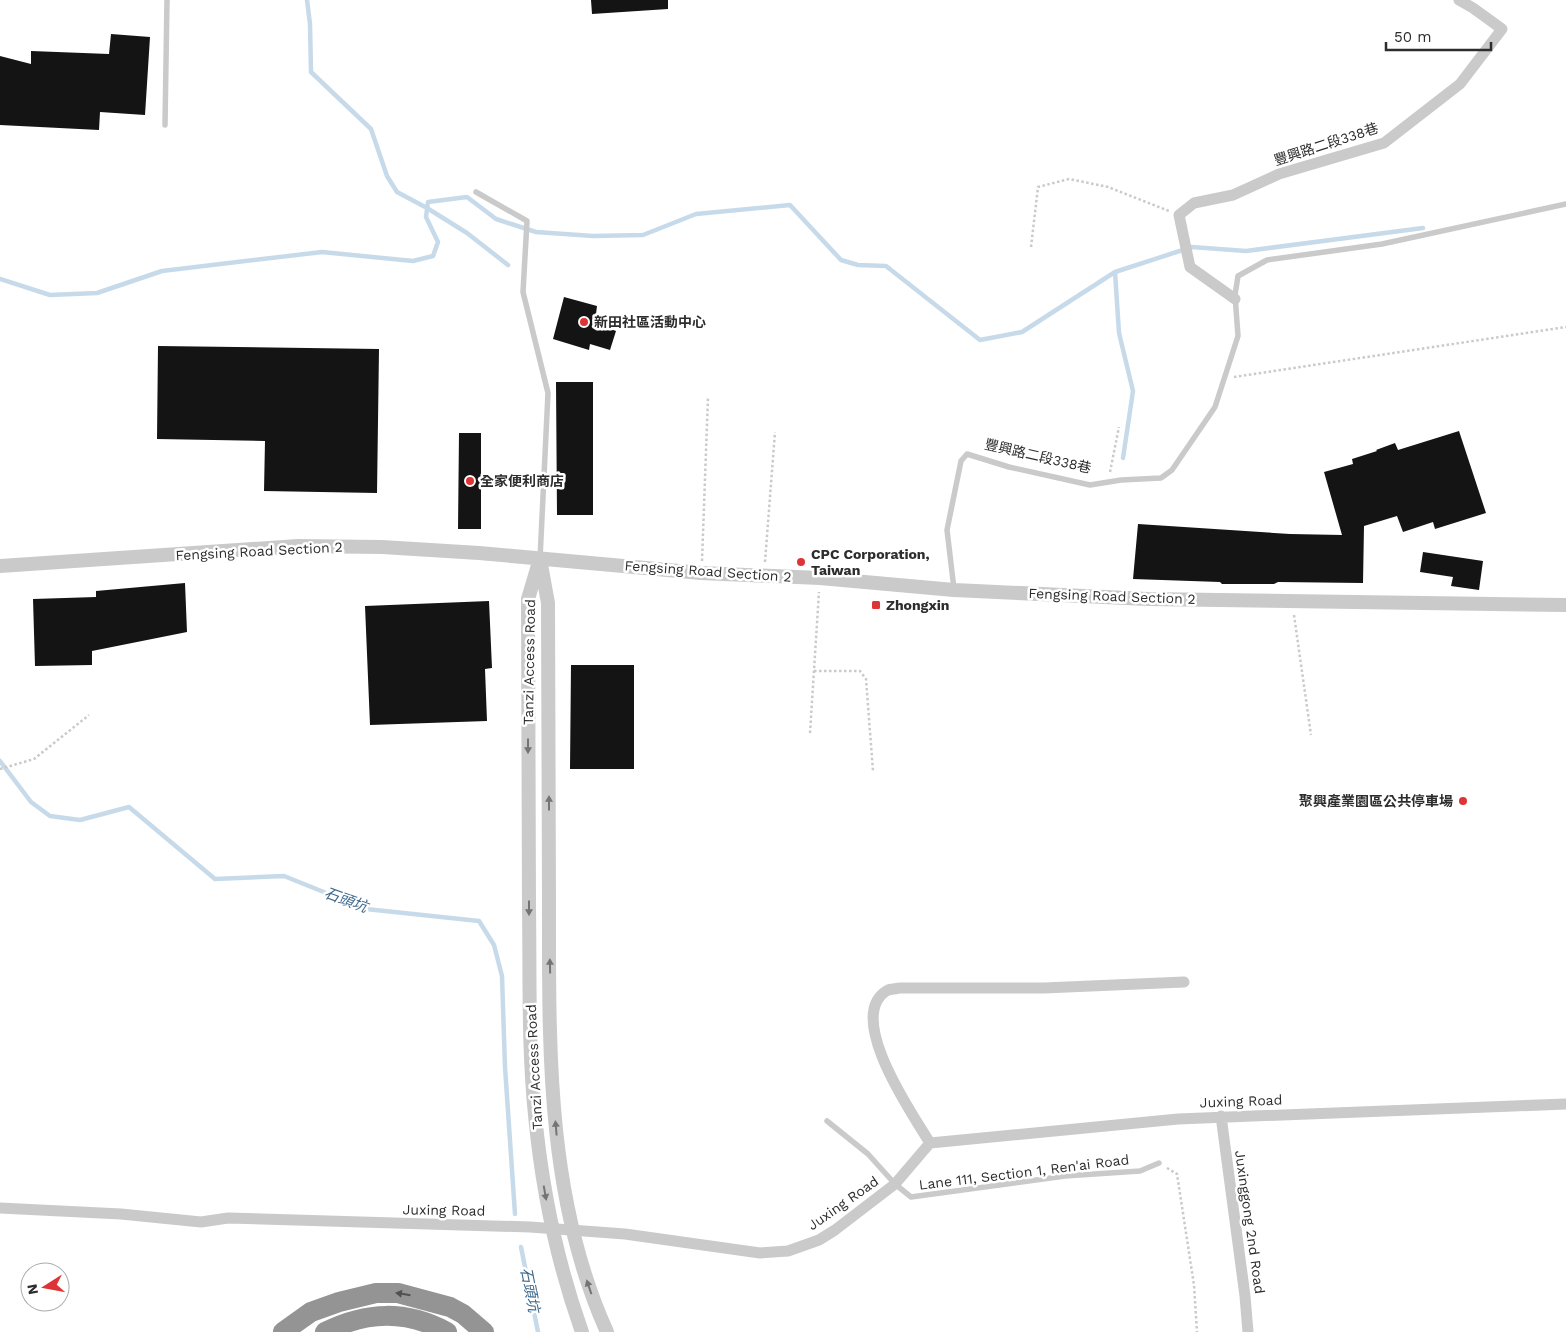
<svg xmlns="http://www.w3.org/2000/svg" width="1566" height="1332" viewBox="0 0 1566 1332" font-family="'Work Sans','Noto Sans TC',sans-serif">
<rect width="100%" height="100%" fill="#fff"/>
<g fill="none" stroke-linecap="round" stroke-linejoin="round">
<!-- stream -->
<path stroke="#c7daea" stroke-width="4.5" d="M307 0 310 24 311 72 371 129 387 176 397 192 427 208 467 233 508 265
M1115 272 1119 333 1133 391 1123 458
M0 279 50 295 97 293 162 271 322 252 413 261 433 256 438 242 426 217 428 202 467 197 496 219 536 232 593 236 643 235 696 214 790 205 841 260 858 265 886 266 980 340 1022 332 1115 272 1192 247 1246 251 1423 228
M0 761 31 802 50 816 80 820 129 807 215 879 284 876 366 909 479 921 494 945 502 976 505 1067 515 1214
M521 1247 538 1332"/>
</g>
<!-- building -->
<path fill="#141414" d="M591 0H668V9L592 14Z
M111 34 150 37 145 115 100 112 99 130 0 125V56L31 64V51L109 54Z
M564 297 597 306 596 314 612 317 608 328 616 331 610 350 590 344 589 350 553 339Z
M158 346 379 349 377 493 264 491 265 441 157 439Z
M556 382H593V515H557Z
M1459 431 1486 513 1435 529 1433 522 1403 532 1397 516 1364 526 1363 583 1278 582 1274 584H1222L1220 582 1133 579 1138 524 1290 534 1342 535 1324 472 1353 464 1352 459 1377 451 1376 450 1395 443 1398 450Z
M459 433H481V529H458Z
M1423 552 1483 561 1479 590 1451 586 1453 577 1420 572Z
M185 583 187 632 92 651V665L35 666 33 599 96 597V591Z
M489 601 492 668 485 669 487 721 370 725 365 606Z
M571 665H634V769H570Z"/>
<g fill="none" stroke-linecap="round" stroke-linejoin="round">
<!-- path -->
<path stroke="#cacaca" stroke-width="2.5" stroke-dasharray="2.5 2.5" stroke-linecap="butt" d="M1031 247 1038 187 1069 179 1108 187 1169 211
M1234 377 1566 327
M1110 472 1119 427
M702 561 708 397
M765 562 775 432
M1294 615 1311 735
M814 671H860L866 679 873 771
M810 733 819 592
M0 769 34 759 89 715
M1167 1168 1177 1174 1194 1285 1197 1332"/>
<!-- service -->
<path stroke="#cacaca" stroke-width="5.5" d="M165 125 167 0
M476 192 527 221 523 292 548 393 540 559
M954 589 947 530 961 461 967 454 1009 467 1090 485 1121 480 1161 478 1172 470 1215 407 1238 336 1235 295 1238 276 1267 260 1382 244 1566 204
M827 1121 868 1154 895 1184 911 1197 1065 1176 1140 1171 1159 1163"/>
<!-- minor -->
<path stroke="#cacaca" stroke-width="11" d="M1235 299 1190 267 1179 215 1194 203 1233 195 1279 174 1384 143 1460 84 1502 29 1473 8 1459 0
M1221 1116 1245 1296 1248 1332
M930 1143C913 1115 843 1015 888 990 891 989 896 989 899 988H1044L1184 982
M0 1208 121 1214 201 1222 228 1218 530 1227 625 1234 760 1253 788 1251 819 1240 835 1230 895 1184 930 1143 1178 1119 1566 1104"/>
<!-- tertiary -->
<path stroke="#cacaca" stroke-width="14" d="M540 559 548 603C548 702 549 802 549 901 549 1047 546 1197 607 1332
M539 562 528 599C528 702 528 805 529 908 530 977 528 1047 535 1115 542 1189 557 1262 582 1332
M0 566 298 546 382 547 479 553 701 573 820 578 954 590 1148 599 1566 605"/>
<!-- motorway -->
<path stroke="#949494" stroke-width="20" d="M283 1332 311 1312 339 1302 376 1293H398L450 1307 463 1314 484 1332
M325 1332C367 1311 406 1310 447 1332"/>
</g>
<!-- one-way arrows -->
<defs><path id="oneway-solid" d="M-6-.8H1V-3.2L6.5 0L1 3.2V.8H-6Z" transform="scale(1.25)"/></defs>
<g fill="#747474">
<use href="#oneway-solid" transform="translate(528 746) rotate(90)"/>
<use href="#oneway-solid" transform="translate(549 803) rotate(-90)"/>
<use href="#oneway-solid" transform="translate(529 908) rotate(90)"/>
<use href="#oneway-solid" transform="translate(550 966) rotate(-91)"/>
<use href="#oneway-solid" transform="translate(556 1128) rotate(-95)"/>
<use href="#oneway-solid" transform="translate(545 1193) rotate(80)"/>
<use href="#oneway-solid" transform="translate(589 1287) rotate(-109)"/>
</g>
<use fill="#515151" href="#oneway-solid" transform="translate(403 1294) rotate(-171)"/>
<!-- markers -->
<g fill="#df3436" stroke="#fff" stroke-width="2">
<circle cx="584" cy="322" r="5"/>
<circle cx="470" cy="481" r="5"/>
<circle cx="801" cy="562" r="5"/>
<rect x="871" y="600" width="10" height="10" rx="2.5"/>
<circle cx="1463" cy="801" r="5"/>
</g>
<g text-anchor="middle" stroke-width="5" stroke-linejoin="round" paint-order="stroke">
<!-- street labels -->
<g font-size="14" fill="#2d2d2d" stroke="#fff">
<text transform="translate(1326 144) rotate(-18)" y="5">豐興路二段338巷</text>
<text transform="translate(1038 456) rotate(13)" y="5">豐興路二段338巷</text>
<text transform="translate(259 551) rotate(-3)" y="5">Fengsing Road Section 2</text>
<text transform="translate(708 571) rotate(4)" y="5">Fengsing Road Section 2</text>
<text transform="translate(1112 596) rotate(2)" y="5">Fengsing Road Section 2</text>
<text transform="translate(529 662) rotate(-89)" y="5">Tanzi Access Road</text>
<text transform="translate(534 1067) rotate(-93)" y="5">Tanzi Access Road</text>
<text transform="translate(1241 1101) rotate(-2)" y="5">Juxing Road</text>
<text transform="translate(1024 1172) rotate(-7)" y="5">Lane 111, Section 1, Ren'ai Road</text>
<text transform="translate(843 1203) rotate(-35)" y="5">Juxing Road</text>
<text transform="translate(444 1210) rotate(1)" y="5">Juxing Road</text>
<text transform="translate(1250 1222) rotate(82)" y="5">Juxinggong 2nd Road</text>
</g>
<!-- poi labels -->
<g font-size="14" font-weight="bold" fill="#2d2d2d" stroke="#fff" text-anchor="start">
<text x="594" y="327">新田社區活動中心</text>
<text x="480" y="486">全家便利商店</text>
<text x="811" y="559">CPC Corporation,<tspan x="811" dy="16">Taiwan</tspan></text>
<text x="886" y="610">Zhongxin</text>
<text x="1453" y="806" text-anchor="end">聚興產業園區公共停車場</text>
</g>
<!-- water labels -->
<g font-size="15" font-style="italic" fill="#3e698c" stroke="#fff">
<text transform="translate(346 900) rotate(20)" y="5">石頭坑</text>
<text transform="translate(530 1290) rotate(79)" y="5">石頭坑</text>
</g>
</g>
<!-- north arrow -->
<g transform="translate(45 1287) rotate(259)"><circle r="24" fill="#ffffff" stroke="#ababab"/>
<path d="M0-4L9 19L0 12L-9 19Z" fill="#df3436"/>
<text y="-8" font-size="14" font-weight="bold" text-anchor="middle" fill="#2d2d2d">N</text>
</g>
<!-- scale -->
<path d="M1386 42v8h105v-8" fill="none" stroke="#2d2d2d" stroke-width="2.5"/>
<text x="1394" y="42" font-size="15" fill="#2d2d2d" stroke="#ffffff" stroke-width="4" paint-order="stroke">50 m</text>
</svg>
